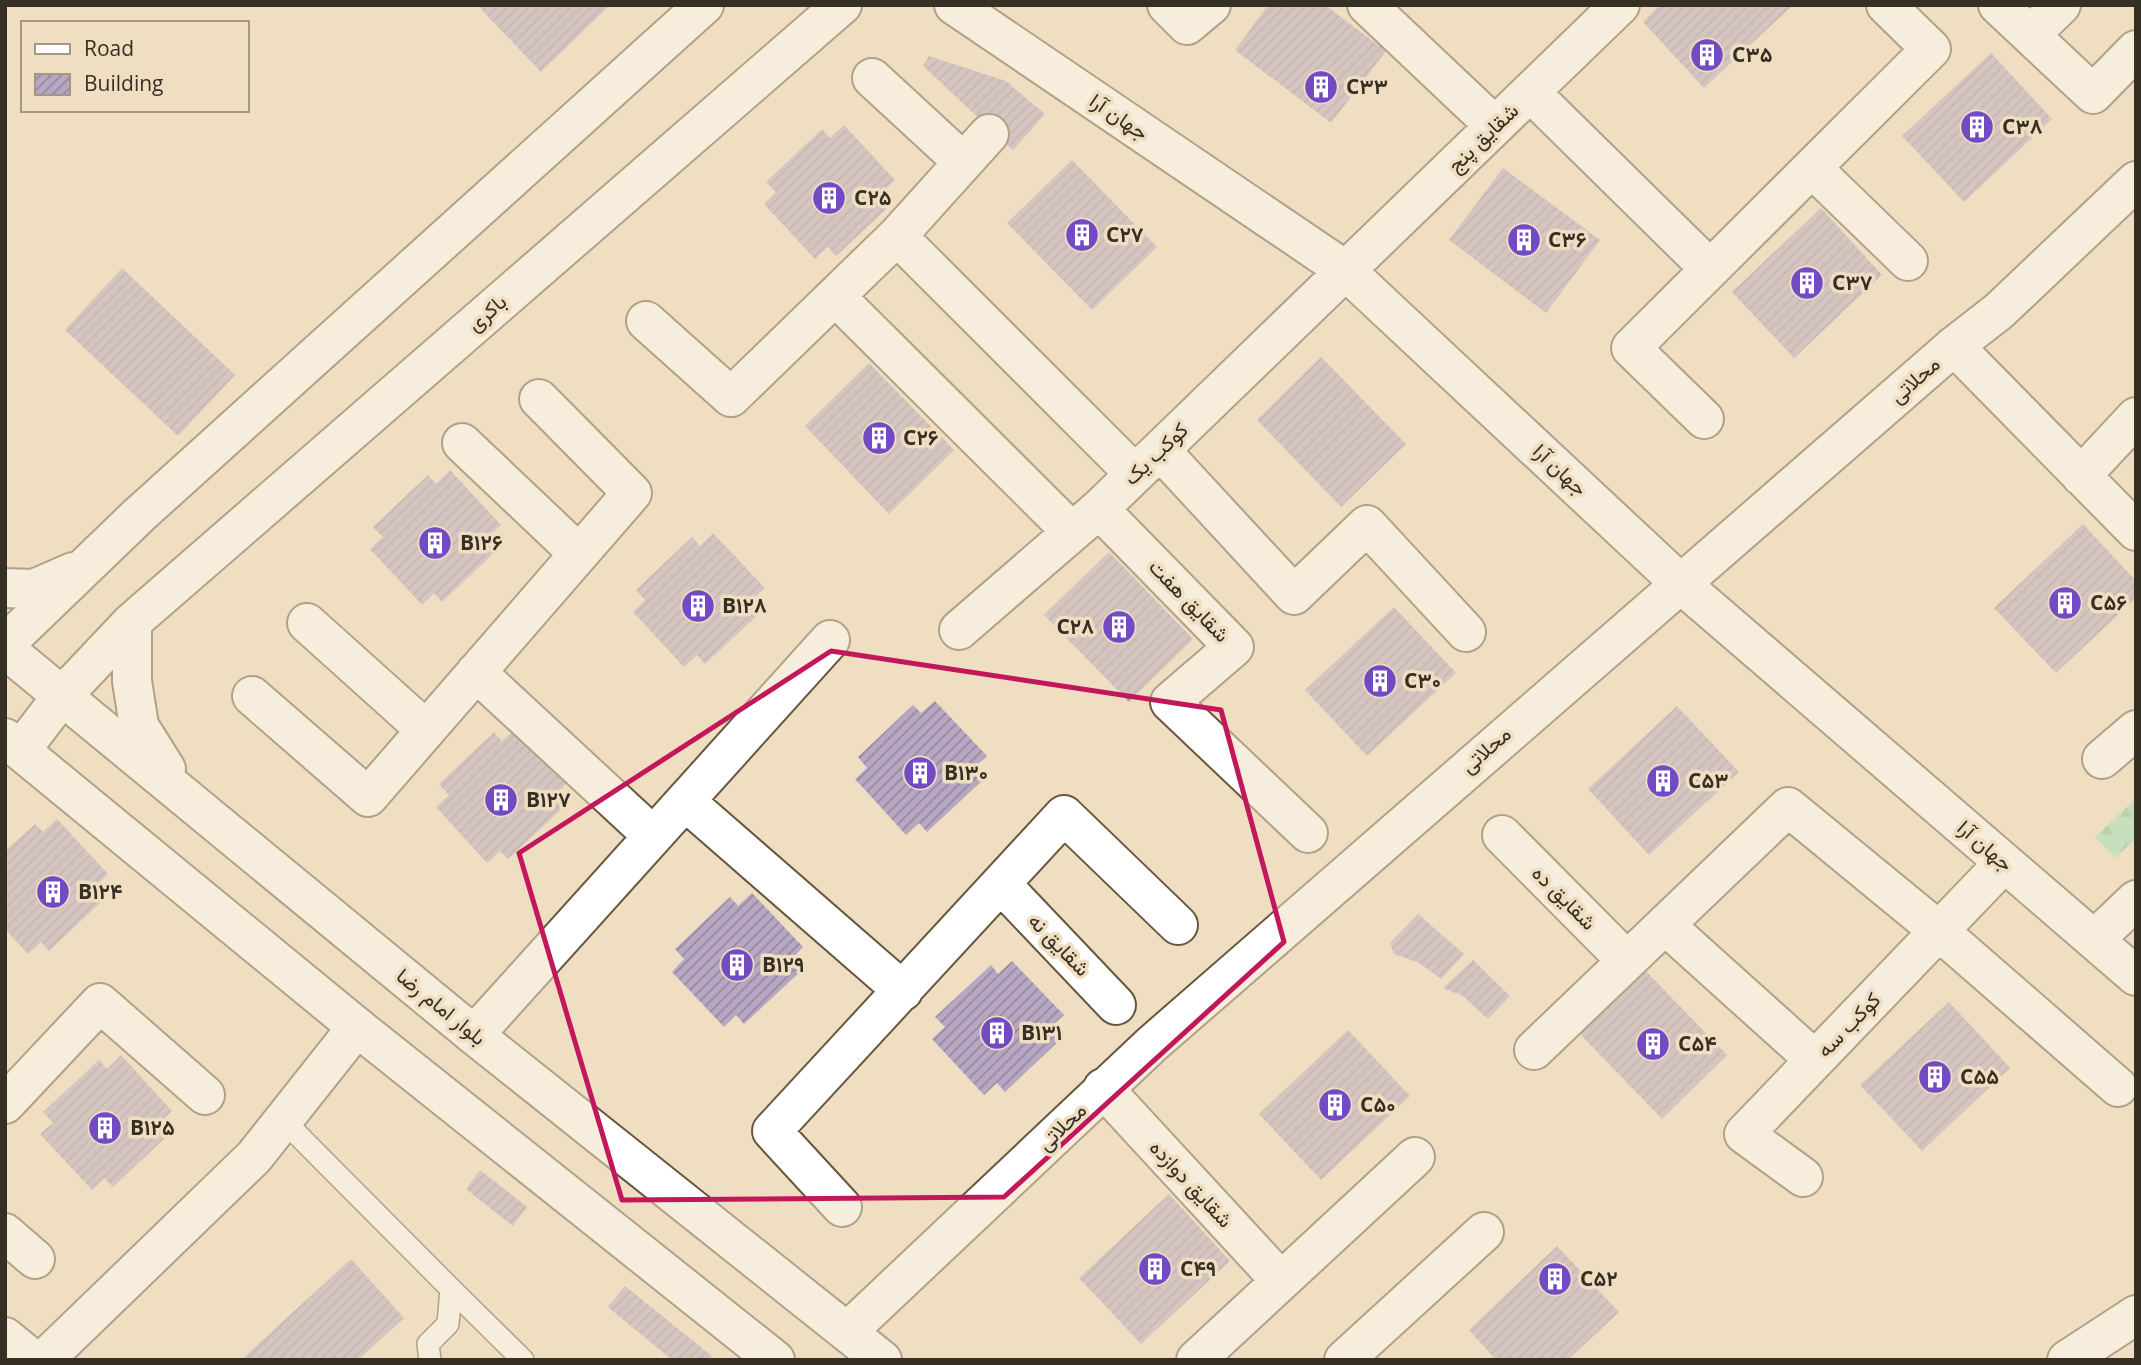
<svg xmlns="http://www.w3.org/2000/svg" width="2141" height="1365" viewBox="0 0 2141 1365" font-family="'Open Sans',Vazirmatn,sans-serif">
<defs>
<pattern id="forest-firs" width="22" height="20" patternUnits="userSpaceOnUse" patternTransform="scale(1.75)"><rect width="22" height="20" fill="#99dfba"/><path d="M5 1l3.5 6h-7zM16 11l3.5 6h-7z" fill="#84c0a0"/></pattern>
<pattern id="building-hatch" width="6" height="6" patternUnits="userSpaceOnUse" patternTransform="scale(1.75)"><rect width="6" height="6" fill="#b7a7c2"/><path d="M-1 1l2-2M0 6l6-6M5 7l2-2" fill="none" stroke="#96889d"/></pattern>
</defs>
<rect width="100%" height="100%" fill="#efdec1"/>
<!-- forest -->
<path fill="url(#forest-firs)" d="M2136 798V839L2115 858 2095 837Z"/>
<!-- building -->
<path fill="url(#building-hatch)" d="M477 5H610L541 72Z
M1268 5H1325L1386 51 1331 123 1235 50Z
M1660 5H1793L1704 88 1643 22Z
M1991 53 2052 119 1964 202 1902 136Z
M929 56 1006 81 1045 114 1013 150 923 66Z
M844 125 895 180 882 192 893 203 836 256 828 247 815 259 764 204 776 192 766 182 822 129 830 138Z
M1072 160 1157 247 1092 310 1007 223Z
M1503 168 1600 240 1546 313 1449 240Z
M1821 208 1882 275 1794 358 1732 292Z
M122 268 235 375 178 436 65 330Z
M1321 357 1406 444 1341 507 1257 420Z
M869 363 954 450 889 514 805 426Z
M450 470 501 525 488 537 499 548 442 602 434 593 422 605 370 549 383 537 373 527 428 475 436 484Z
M2083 524 2136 581V598L2056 673 1994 608Z
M713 533 765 588 752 600 762 611 705 664 697 655 684 667 633 612 645 600 636 590 692 537 700 546Z
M1109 552 1193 639 1129 702 1044 615Z
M1394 607 1456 673 1367 756 1305 690Z
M935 701 987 756 973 768 984 779 927 832 919 823 906 835 855 779 867 768 858 757 913 705 921 713Z
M1677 706 1739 772 1649 855 1588 789Z
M516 728 567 783 555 795 565 806 508 859 500 851 487 863 436 807 449 795 439 784 494 732 502 741Z
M57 819 108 874 95 887 105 898 49 951 41 942 28 954 5 929V851L35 824 43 832Z
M752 893 803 947 791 960 801 971 744 1024 736 1015 724 1027 672 972 684 959 675 949 730 897 738 906Z
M1418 914 1464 954 1441 979 1419 963 1394 954 1390 943Z
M1473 960 1510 996 1488 1019 1463 996 1443 988Z
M1012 961 1064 1015 1051 1027 1061 1039 1005 1092 997 1083 984 1095 932 1039 945 1027 935 1017 991 965 998 974Z
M1643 968 1727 1055 1662 1119 1578 1032Z
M1949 1002 2010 1068 1922 1151 1860 1085Z
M1348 1030 1410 1096 1321 1180 1259 1114Z
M121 1055 172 1111 159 1123 169 1134 113 1187 104 1178 92 1190 40 1134 53 1123 43 1112 99 1060 107 1069Z
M480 1170 527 1207 513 1226 466 1189Z
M1169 1194 1230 1261 1141 1344 1079 1278Z
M1557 1246 1619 1312 1568 1360H1496L1469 1330Z
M351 1259 404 1318 358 1360H241Z
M625 1286 712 1356 707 1360H672L608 1307Z"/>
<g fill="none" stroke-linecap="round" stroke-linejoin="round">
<!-- lane casing -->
<g stroke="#66573e" stroke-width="24">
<path id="lane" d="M283 1120 451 1289 448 1324 428 1344 430 1360
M451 1289 523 1360"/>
</g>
<!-- street casing -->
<g stroke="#66573e" stroke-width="42">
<path id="street" d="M954 5 1345 270 1681 584 2136 976
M1167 5 1187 25 1211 5
M1367 5 1495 126
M1998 5 2030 35 2061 5
M2030 35 2093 94 2136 50
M872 78 962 161
M1530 92 1710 269
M1812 168 1908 261
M897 236 1135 474
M835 296 1072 532
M646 321 731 397 897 236 989 134
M1954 346 2136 531
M539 399 632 493 579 554
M1704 419 1631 348 1931 49 1886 5
M1160 450 1294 595 1367 525 1466 632
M2081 476 2136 417
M1099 509 1234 647 1170 702 1308 833
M307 623 426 730
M959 630 1099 509 1620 5
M476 672 653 836
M252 696 368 797 579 554 462 443
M2102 759 2136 730
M685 801 903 991
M1502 835 1627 961
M1001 884 1116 1005
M1665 925 1815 1060
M2094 940 2136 900
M474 1035 830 640
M1534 1050 1788 807 1939 931 2118 1087
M1103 1088 1280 1280
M5 1104 100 1003 205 1095
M1803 1177 1744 1134 2004 863
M842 1207 772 1131 1064 815 1178 925
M5 1233 35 1259
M5 1337 33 1360
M44 1360 254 1157 357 1027
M1196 1360 1415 1157
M1344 1360 1484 1232"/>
</g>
<!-- secondary casing -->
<g stroke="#66573e" stroke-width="42">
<path id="secondary" d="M5 588 34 589 73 572
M132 622V681L139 726 166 769
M5 644 139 515 704 5
M5 649 474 1035 882 1360
M5 738 357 1027 775 1360
M21 750 62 696 132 622 842 5
M847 1332 1152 1044 1954 346 1999 311 2136 181
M2067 1360 2136 1315"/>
</g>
<!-- lane -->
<use href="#lane" stroke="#fff" stroke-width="21"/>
<!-- street -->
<use href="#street" stroke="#fff" stroke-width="38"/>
<!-- secondary -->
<use href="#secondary" stroke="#fff" stroke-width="38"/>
</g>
<!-- marked area -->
<path d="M0 0H2141V1365H0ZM831 651 1221 710 1284 942 1004 1197 622 1200 519 853Z" fill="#efdec1" fill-opacity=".55" fill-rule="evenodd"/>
<path fill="none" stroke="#c2185b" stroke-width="5" stroke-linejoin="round" d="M831 651 1221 710 1284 942 1004 1197 622 1200 519 853Z"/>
<!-- icons -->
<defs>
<g id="building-disc" transform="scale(1.75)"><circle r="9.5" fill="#724bc4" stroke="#efdec1"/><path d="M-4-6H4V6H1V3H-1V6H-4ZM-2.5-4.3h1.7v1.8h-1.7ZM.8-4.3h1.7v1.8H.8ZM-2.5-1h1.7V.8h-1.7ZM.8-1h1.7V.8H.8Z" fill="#fff"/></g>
</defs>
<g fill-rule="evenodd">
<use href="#building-disc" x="1707" y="55"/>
<use href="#building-disc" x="1321" y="87"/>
<use href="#building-disc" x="1977" y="127"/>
<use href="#building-disc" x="829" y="198"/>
<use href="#building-disc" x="1082" y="235"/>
<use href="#building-disc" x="1524" y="240"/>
<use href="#building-disc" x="1807" y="283"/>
<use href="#building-disc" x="879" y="438"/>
<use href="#building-disc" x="435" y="543"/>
<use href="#building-disc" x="2065" y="603"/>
<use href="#building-disc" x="698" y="606"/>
<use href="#building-disc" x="1119" y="627"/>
<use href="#building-disc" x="1380" y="681"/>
<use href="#building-disc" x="920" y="773"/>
<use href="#building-disc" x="1663" y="781"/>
<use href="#building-disc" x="501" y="800"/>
<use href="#building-disc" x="53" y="892"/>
<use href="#building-disc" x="737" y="965"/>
<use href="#building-disc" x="997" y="1033"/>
<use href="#building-disc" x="1653" y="1044"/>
<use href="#building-disc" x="1935" y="1077"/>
<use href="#building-disc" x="1335" y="1105"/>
<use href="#building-disc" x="105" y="1128"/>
<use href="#building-disc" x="1155" y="1269"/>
<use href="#building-disc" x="1555" y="1279"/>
</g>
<g text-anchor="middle" stroke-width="7" stroke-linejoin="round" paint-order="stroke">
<!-- poi labels -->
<g font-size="21" font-weight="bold" fill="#362f24" stroke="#efdec1" text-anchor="start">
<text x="1732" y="62">C۳۵</text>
<text x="1346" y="94">C۳۳</text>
<text x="2002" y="134">C۳۸</text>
<text x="854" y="205">C۲۵</text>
<text x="1106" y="242">C۲۷</text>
<text x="1548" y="247">C۳۶</text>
<text x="1832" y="290">C۳۷</text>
<text x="903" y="445">C۲۶</text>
<text x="460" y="550">B۱۲۶</text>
<text x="2090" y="610">C۵۶</text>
<text x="722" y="613">B۱۲۸</text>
<text x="1094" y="634" text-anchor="end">C۲۸</text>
<text x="1404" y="688">C۳۰</text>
<text x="944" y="780">B۱۳۰</text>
<text x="1688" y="788">C۵۳</text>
<text x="526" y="807">B۱۲۷</text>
<text x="78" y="899">B۱۲۴</text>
<text x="762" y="972">B۱۲۹</text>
<text x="1021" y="1040">B۱۳۱</text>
<text x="1678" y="1051">C۵۴</text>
<text x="1960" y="1084">C۵۵</text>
<text x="1360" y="1112">C۵۰</text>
<text x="130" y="1135">B۱۲۵</text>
<text x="1180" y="1276">C۴۹</text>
<text x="1580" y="1286">C۵۲</text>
</g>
<!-- street labels -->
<g font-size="21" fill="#362f24" stroke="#efdec1">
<text transform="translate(1119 117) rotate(34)" y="7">جهان آرا</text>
<text transform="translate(1483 138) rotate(-44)" y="7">شقایق پنج</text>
<text transform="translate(487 313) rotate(-41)" y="7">باکری</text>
<text transform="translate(1915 380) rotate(-41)" y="7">محلاتی</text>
<text transform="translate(1156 454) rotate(-44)" y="7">کوکب یک</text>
<text transform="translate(1560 470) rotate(43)" y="7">جهان آرا</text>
<text transform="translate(1189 601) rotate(46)" y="7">شقایق هفت</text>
<text transform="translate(1486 750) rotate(-41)" y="7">محلاتی</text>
<text transform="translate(1985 846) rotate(41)" y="7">جهان آرا</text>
<text transform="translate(1564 898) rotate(45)" y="7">شقایق ده</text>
<text transform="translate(1059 945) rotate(46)" y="7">شقایق نه</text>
<text transform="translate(441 1007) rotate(39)" y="7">بلوار امام رضا</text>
<text transform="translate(1849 1025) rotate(-46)" y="7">کوکب سه</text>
<text transform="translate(1062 1127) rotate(-44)" y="7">محلاتی</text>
<text transform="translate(1191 1184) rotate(47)" y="7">شقایق دوازده</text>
</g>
</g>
<!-- border -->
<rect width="2141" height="1365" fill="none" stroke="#362f24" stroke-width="14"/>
<!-- legend -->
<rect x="21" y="21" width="228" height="91" fill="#efdec1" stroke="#a59882" stroke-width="2"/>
<rect x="35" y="44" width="35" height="10" fill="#ffffff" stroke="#a59882" stroke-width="2"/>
<text x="84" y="56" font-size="21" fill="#362f24">Road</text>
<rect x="35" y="74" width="35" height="21" fill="url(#building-hatch)" stroke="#a59882" stroke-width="2"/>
<text x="84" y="91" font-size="21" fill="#362f24">Building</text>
</svg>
